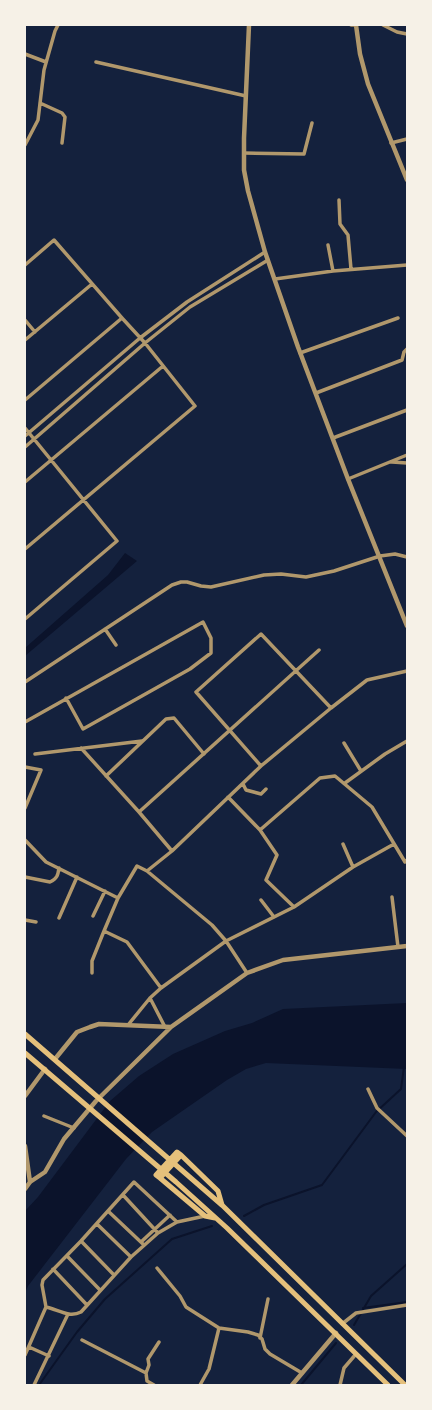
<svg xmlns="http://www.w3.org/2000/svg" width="432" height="1410" viewBox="0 0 432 1410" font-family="'Open Sans',sans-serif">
<rect width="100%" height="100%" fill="#14213d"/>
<!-- water -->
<path fill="#0b132b" d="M125 553 137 561 25 656V648L108 575Z
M407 1003V1069L266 1063 246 1069 227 1080 152 1132 126 1159 28 1286 25 1293V1211L38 1197 110 1101 139 1076 173 1054 225 1031 252 1023 283 1009Z"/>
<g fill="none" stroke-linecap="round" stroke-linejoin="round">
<!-- stream -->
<path stroke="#0b132b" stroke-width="2" d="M244 1216 264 1205 322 1185 376 1112 401 1089 404 1067
M363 1308 407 1302
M354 1325 371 1296 407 1264
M39 1385 77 1332 105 1299 172 1239 212 1226
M301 1385 336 1343"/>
<!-- minor -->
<path stroke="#b1986c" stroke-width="3.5" d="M351 25H356
M383 25 397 32 407 34
M25 54 46 62
M96 62 246 96
M40 103 62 113 65 117 62 143
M391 143 407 139
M25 145 38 120 44 70 55 31 58 25
M244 153 304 154 312 123
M339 200 340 224 348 235 351 269
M328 245 333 271
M25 265 54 240 122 318 145 343 195 406 25 549
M275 279 333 271 407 265
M25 320 35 332
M25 340 92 284
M300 353 398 318
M316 393 402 360 404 352 407 349
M25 400 122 318
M25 428 117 541 25 619
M25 436 140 338 187 302 265 252
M333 438 407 410
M25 447 145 343 190 307 268 260
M392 462 407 463
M348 479 407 455
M25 482 163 366
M105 629 116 645
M25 682 172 585 181 582H187L201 586 211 587 264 575 281 574 306 577 334 571 380 556 395 554 407 557
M25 722 203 622 211 638V653L190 669 83 729 66 698
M344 743 361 771
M81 748 139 812 172 851
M35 754 142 741
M261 766 196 692 261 634 331 708
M25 767 41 770 25 808
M106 776 166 719 174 718 204 754
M345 783 385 754 407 741
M243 784 246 790 261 794 266 789
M228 797 260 830 277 855 266 880 294 907
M139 812 319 650
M260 830 320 778 335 776 372 807 405 862 407 860
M25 840 46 862 118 898
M343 844 353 867
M147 871 172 851 261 766 331 708 367 680 407 671
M25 877 50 882C57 879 58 875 59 868
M392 897 398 947
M261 900 274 917
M93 916 105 891
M59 918 77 877
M25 920 36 922
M104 931 127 942 161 988
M92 973V961L104 931 118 898 137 866 147 871 212 925 226 941 247 973
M150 998 165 1027
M128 1025 150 998 161 988 226 941 294 907 353 867 394 844
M368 1089 377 1108 407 1136
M44 1116 74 1128
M123 1195 158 1233
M108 1211 144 1245
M97 1224 131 1257
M81 1241 114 1275
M141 1242 170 1215
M67 1256 100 1290
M157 1268 180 1296 186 1307 219 1328 248 1332 258 1335 262 1339 265 1349 270 1354 302 1373
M53 1269 87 1305
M46 1307C59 1310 69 1318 81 1312L131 1257 158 1233 177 1222 205 1216
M342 1324 356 1313 407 1305
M260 1338 268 1299
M82 1340 146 1373 147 1381 154 1385
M29 1347 49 1356
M25 1355 46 1307 42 1285 43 1280 81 1241 134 1182 177 1222
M146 1373 149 1365 148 1359 159 1342
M34 1385 68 1314
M200 1385 209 1369 219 1328
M340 1385 344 1368 356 1354"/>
<!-- tertiary -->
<path stroke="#b1986c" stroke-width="4.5" d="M249 25 244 138V170L248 191 265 252 298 347 348 479 407 626
M356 25 360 54 368 84 407 180
M55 1059 77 1032 90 1027 99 1024 171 1027
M25 1096 45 1069
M25 1146 30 1182
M25 1189 30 1182 45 1172 64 1139 96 1101 171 1027 247 973 283 960 407 946
M292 1385 336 1333"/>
<!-- secondary -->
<path stroke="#e5c07b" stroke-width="5" d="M25 1034 223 1206 405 1385
M25 1053 176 1182 227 1228 388 1385
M160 1178 156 1175 177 1152 181 1155
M215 1218 205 1216 160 1178 181 1155 218 1191 222 1205"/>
</g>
<!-- border -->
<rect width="432" height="1410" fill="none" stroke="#f6f1e7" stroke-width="52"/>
</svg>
